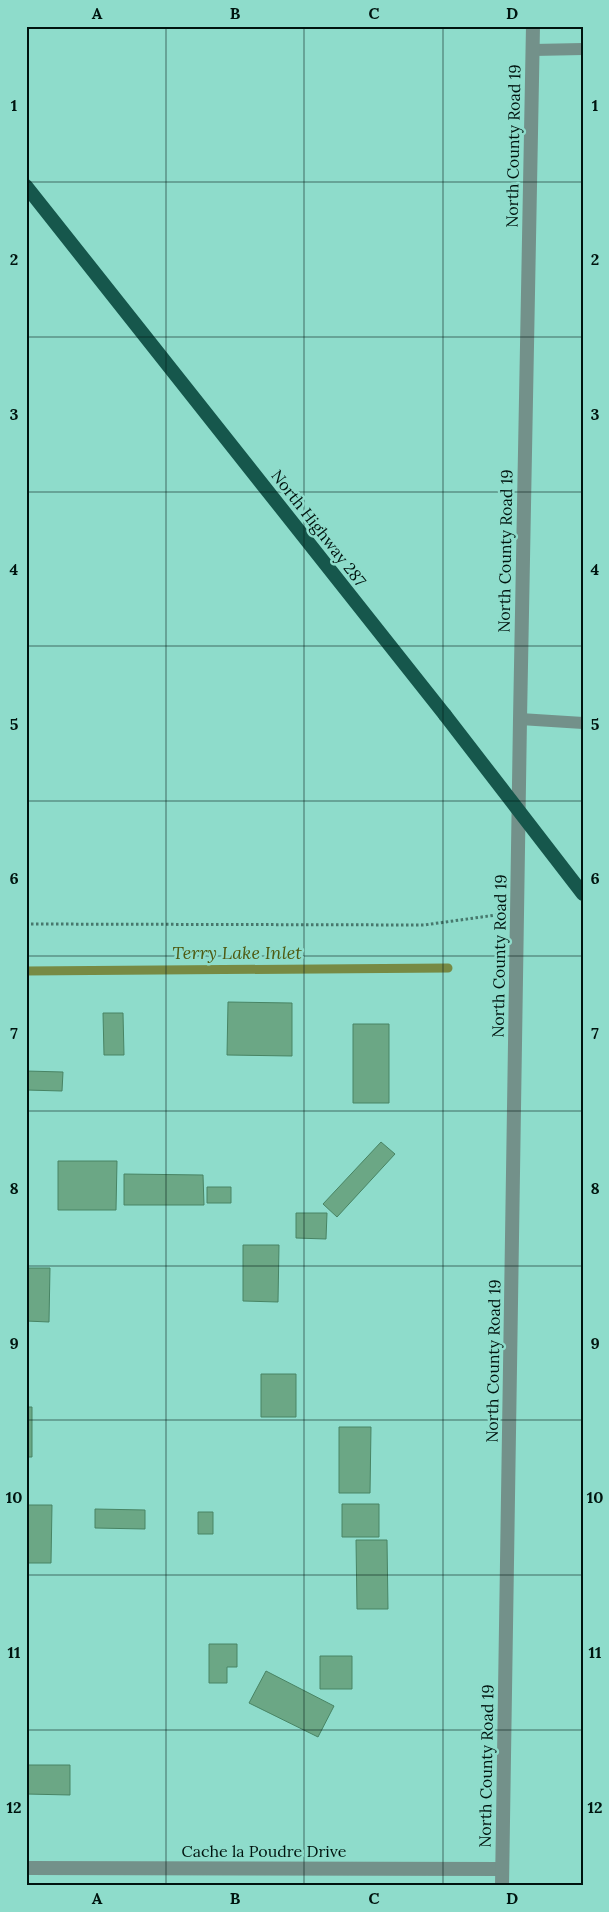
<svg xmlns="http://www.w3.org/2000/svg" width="609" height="1912" viewBox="0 0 609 1912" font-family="Lora,serif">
<rect width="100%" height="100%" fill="#8edccb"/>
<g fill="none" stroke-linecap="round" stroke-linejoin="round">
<!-- stream -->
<path stroke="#778a44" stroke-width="9" d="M26 971 448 968"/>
</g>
<!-- building -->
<path fill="#6ba785" stroke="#488464" d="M228 1002 292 1003V1056L227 1055Z
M103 1013H123L124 1055H104Z
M353 1024H389V1103H353Z
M26 1071 63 1072 62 1091 26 1090Z
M381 1142 395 1154 337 1217 323 1204Z
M58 1161H117L116 1210H58Z
M124 1174 203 1175 204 1205H124Z
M207 1187H231V1203H207Z
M296 1213H327L326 1239 296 1238Z
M243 1245H279L278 1302 243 1301Z
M26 1268H50L49 1322 26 1321Z
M261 1374H296V1417H261Z
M26 1407H32V1457H26Z
M339 1427H371L370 1493H339Z
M342 1504H379V1537H342Z
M26 1505H52L51 1563H26Z
M95 1509 145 1510V1529L95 1528Z
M198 1512H213V1534H198Z
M356 1540H387L388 1609H357Z
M209 1644H237V1667H227V1683H209Z
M320 1656H352V1689H320Z
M266 1671 334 1706 318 1737 249 1703Z
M26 1765H70V1795L26 1794Z"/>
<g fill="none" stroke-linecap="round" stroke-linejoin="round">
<!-- path -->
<path stroke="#47786d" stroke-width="3" stroke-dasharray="2.5 2.5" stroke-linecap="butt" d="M26 924 424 925 496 915"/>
<!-- service -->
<path stroke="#73918a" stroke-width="12" d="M533 50 583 49
M520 719 583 723"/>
<!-- minor -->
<path stroke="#73918a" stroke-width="14" d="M26 1868 502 1869"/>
<!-- tertiary -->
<path stroke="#73918a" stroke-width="14" d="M502 1886 520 719 533 26"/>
<!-- trunk -->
<path stroke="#16574c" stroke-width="14" d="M26 186 445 715"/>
<!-- trunk-bridge -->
<path stroke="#16574c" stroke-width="14" d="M445 715 583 894"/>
</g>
<!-- grid -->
<path fill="none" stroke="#00140f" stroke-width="1" stroke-opacity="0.55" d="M166 26V1886M304 26V1886M443 26V1886M26 182H583M26 337H583M26 492H583M26 646H583M26 801H583M26 956H583M26 1111H583M26 1266H583M26 1420H583M26 1575H583M26 1730H583"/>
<g text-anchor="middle" stroke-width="5" stroke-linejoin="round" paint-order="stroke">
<!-- street labels -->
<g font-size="16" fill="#00140f" stroke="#8edccb">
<text transform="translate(513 146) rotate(-89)" y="6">North County Road 19</text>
<text transform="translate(319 528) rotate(52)" y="6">North Highway 287</text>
<text transform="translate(505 551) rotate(-89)" y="6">North County Road 19</text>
<text transform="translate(499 956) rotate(-89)" y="6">North County Road 19</text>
<text transform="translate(493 1361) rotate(-89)" y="6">North County Road 19</text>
<text transform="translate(486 1766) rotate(-89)" y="6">North County Road 19</text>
<text x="264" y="1857">Cache la Poudre Drive</text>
</g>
<!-- water labels -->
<g font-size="18" font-style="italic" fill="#4e5a12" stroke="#8edccb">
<text x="237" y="959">Terry Lake Inlet</text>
</g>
</g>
<!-- border -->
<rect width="609" height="1912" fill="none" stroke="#8edccb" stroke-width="55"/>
<rect x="28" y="28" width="554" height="1856" fill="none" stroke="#00140f" stroke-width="2"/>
<g font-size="16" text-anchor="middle" font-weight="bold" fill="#00140f">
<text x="97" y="19">A</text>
<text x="235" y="19">B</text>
<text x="374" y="19">C</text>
<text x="512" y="19">D</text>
<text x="14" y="111">1</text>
<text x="595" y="111">1</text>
<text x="14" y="265">2</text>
<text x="595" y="265">2</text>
<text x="14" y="420">3</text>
<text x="595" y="420">3</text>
<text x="14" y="575">4</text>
<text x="595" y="575">4</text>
<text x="14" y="730">5</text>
<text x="595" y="730">5</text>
<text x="14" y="884">6</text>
<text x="595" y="884">6</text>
<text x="14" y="1039">7</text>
<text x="595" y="1039">7</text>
<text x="14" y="1194">8</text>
<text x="595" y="1194">8</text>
<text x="14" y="1349">9</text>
<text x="595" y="1349">9</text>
<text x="14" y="1503">10</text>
<text x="595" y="1503">10</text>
<text x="14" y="1658">11</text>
<text x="595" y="1658">11</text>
<text x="14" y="1813">12</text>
<text x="595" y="1813">12</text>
<text x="97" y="1904">A</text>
<text x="235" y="1904">B</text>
<text x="374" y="1904">C</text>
<text x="512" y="1904">D</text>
</g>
</svg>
